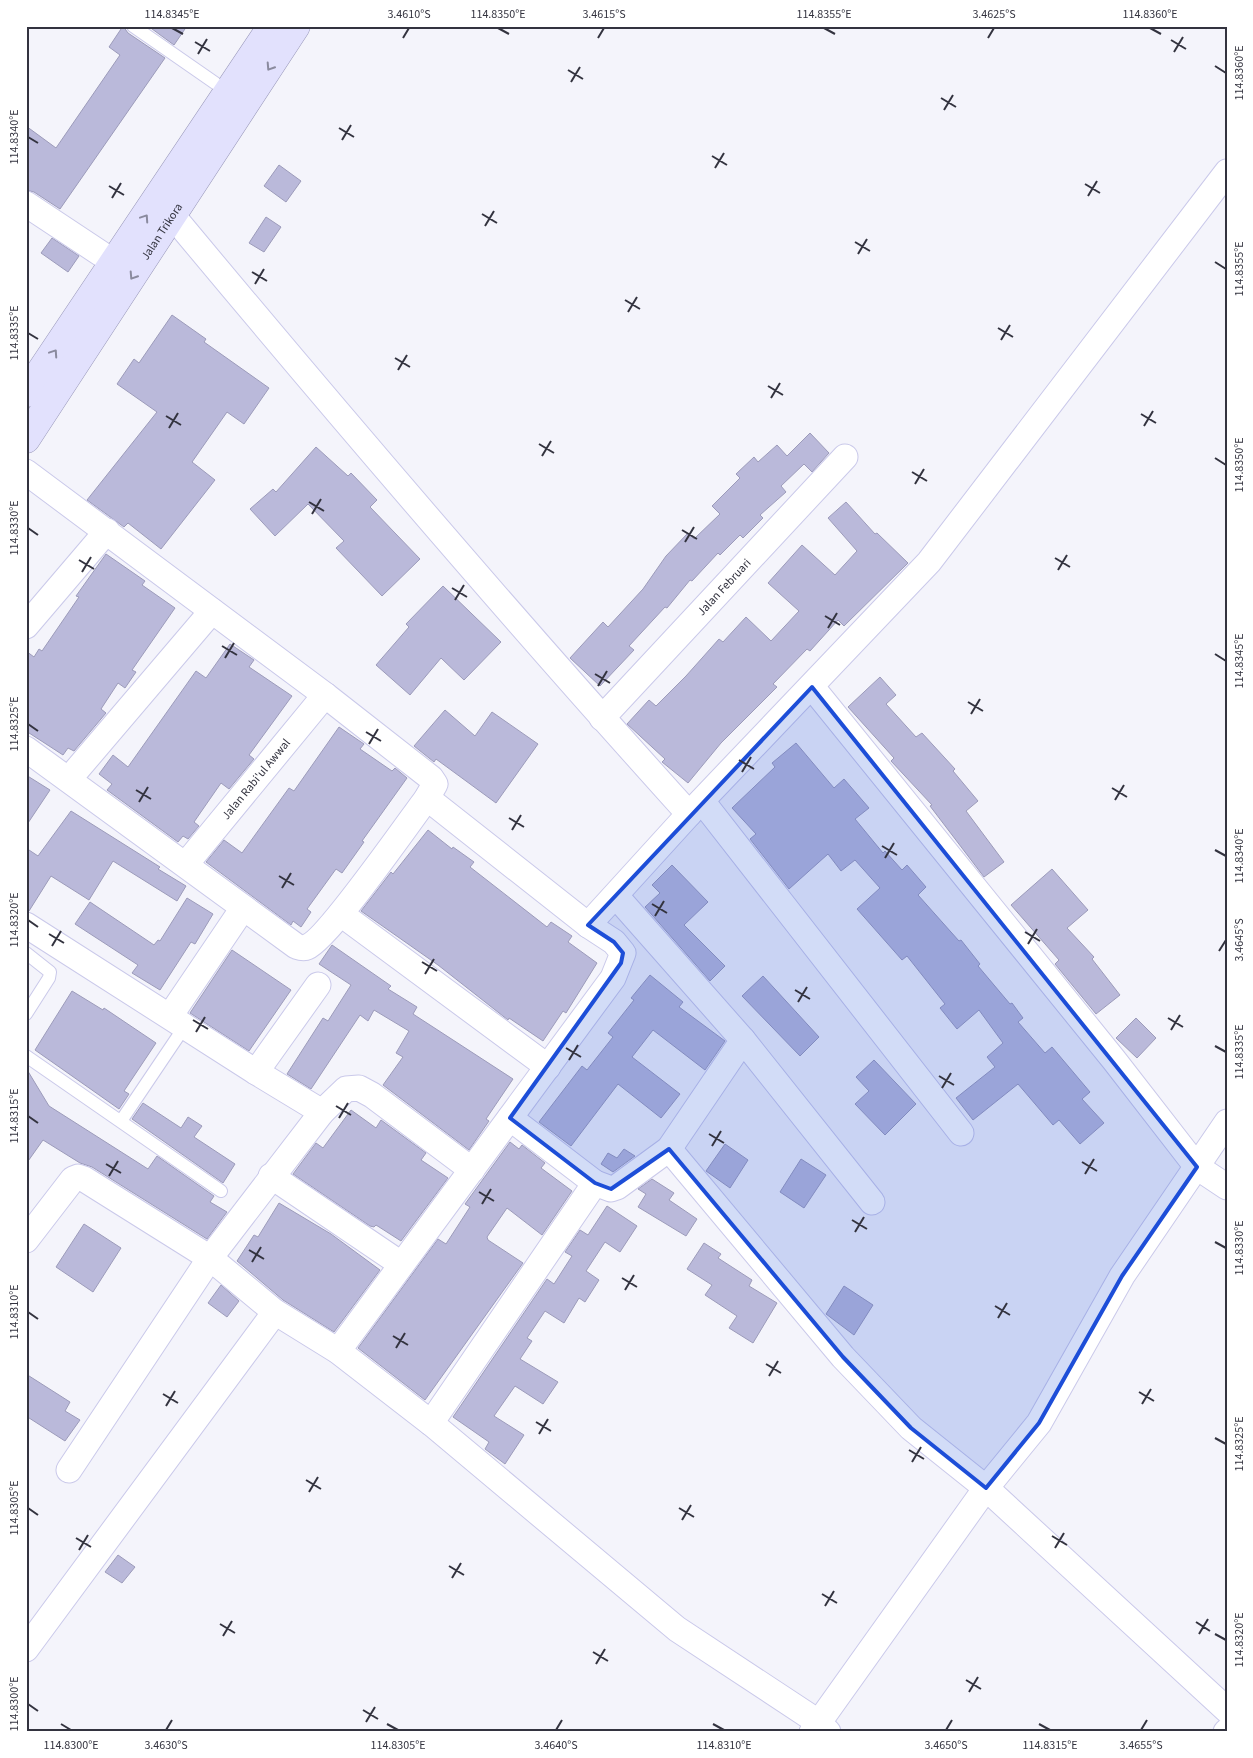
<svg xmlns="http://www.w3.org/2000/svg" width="1253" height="1758" viewBox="0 0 1253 1758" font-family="'Source Sans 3',sans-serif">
<rect width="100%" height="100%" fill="#f4f4fb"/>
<!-- building -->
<path fill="#bab9da" stroke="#9c9bba" d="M123 26 128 33 165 58 60 209 34 192 26 190V126L56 148 120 55 109 47Z
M148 26H187L174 45Z
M279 165 301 181 286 202 264 186Z
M266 217 281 227 264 252 249 243Z
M52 238 79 256 68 272 41 253Z
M172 315 206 339 204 342 269 388 244 424 227 412 192 462 215 480 161 549 128 523 124 527 87 500 157 412 117 384 134 359 139 363Z
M810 433 829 453 812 472 804 464 781 486 786 492 760 515 763 518 743 538 740 535 720 555 718 553 692 581 690 580 667 608 665 607 629 646 634 650 600 686 570 658 603 622 608 627 643 589 666 556 688 533 694 539 720 514 712 506 740 478 736 474 754 457 758 462 777 445 787 456Z
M316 447 348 476 351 473 377 500 370 507 420 559 382 596 336 548 344 541 308 504 275 536 250 509 273 489 276 492Z
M846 502 875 534 877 533 908 563 844 626 838 620 810 651 807 649 773 684 777 687 721 743 688 783 662 762 665 759 627 724 649 700 656 706 686 676 719 639 723 642 746 617 771 641 799 611 768 583 802 545 835 575 857 551 828 518Z
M106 554 145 581 142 585 175 608 132 670 136 672 125 688 118 683 101 709 106 713 74 751 68 748 63 755 26 731V651L34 657 39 649 42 651 79 597 76 596Z
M443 586 501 642 464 680 441 658 410 695 376 665 409 627 406 624Z
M230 644 254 660 249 667 292 696 249 755 254 759 229 789 221 783 194 822 199 826 188 839 183 836 178 842 107 790 112 784 99 774 113 755 128 767 196 671 206 678Z
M880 677 896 695 886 704 916 737 922 733 955 769 953 771 978 801 966 811 1004 862 984 877 930 806 932 805 891 761 894 758 848 707Z
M445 710 475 736 492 712 538 744 496 803 436 759 434 762 414 746Z
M339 727 364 744 360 749 392 771 395 768 407 778 362 841 364 842 342 873 336 869 307 909 311 912 301 927 293 921 291 925 206 862 224 840 242 853 289 788 294 791Z
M796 743 834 788 844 779 869 808 855 819 883 853 885 851 902 870 907 865 926 887 918 895 959 941 961 940 980 964 978 966 1010 1004 1012 1003 1023 1018 1018 1022 1045 1053 1052 1047 1090 1092 1082 1099 1104 1123 1080 1144 1059 1120 1053 1125 1018 1084 973 1120 956 1098 995 1067 987 1057 1003 1043 979 1010 957 1029 940 1008 945 1004 907 956 902 960 857 909 880 888 855 860 841 871 828 854 789 889 750 839 756 834 732 808 775 767 772 763Z
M26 775 50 790 26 826Z
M71 811 160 867 158 869 186 886 177 901 113 861 89 900 51 876 29 911H26V848L38 856Z
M428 830 452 849 453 847 474 862 470 867 547 927 551 922 572 936 568 942 597 963 566 1013 563 1011 543 1041 509 1018 508 1020 438 965 361 911 391 872 393 874Z
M672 865 708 902 684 925 725 966 710 981 645 907 660 893 652 885Z
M1052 869 1088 910 1067 928 1094 957 1092 959 1120 995 1096 1014 1055 964 1059 960 1011 905Z
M187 898 213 914 195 944 191 942 160 990 132 973 138 965 75 924 90 902 154 945 158 940 160 941Z
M332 945 391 986 388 989 417 1007 413 1014 513 1079 486 1119 489 1121 469 1150 383 1085 403 1057 396 1053 409 1031 374 1010 368 1021 360 1015 311 1089 287 1074 323 1018 328 1021 351 985 319 964Z
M232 950 291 990 249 1051 190 1013Z
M650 975 683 1002 679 1007 725 1041 705 1070 653 1030 632 1057 680 1094 661 1118 618 1084 571 1146 539 1122 582 1066 587 1070 613 1037 608 1033 634 1000 631 998Z
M763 976 819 1037 800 1056 742 996Z
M72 991 103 1010 104 1008 156 1043 124 1091 129 1094 119 1109 35 1050Z
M1136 1018 1156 1038 1137 1058 1116 1038Z
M874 1060 916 1104 885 1135 855 1104 869 1091 856 1077Z
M26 1068 49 1106 148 1169 157 1156 214 1196 210 1202 227 1212 207 1239 92 1167 80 1163 43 1140 26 1164Z
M143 1103 181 1128 188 1117 202 1126 194 1137 235 1164 223 1183 132 1119Z
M351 1110 376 1128 381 1120 426 1153 421 1160 448 1178 401 1241 376 1225 374 1227 370 1226 293 1174 316 1143 323 1148Z
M510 1142 519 1149 522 1145 545 1163 541 1168 572 1191 542 1235 507 1208 487 1237 488 1240 523 1263 425 1400 358 1348 438 1239 446 1244 470 1207 465 1204Z
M725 1144 748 1160 730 1188 706 1171Z
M624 1149 635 1156 613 1172 601 1164 608 1153 617 1158Z
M801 1159 826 1175 804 1208 780 1192Z
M652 1179 674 1193 669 1200 697 1219 686 1236 638 1207 646 1194 638 1189Z
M279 1203 331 1234 380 1270 334 1332 283 1300 237 1261 254 1235 258 1237Z
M607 1206 637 1226 620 1252 605 1242 586 1271 599 1280 585 1302 579 1298 564 1323 545 1311 527 1338 532 1341 520 1359 558 1382 543 1404 515 1386 494 1416 524 1435 505 1464 485 1449 489 1442 453 1417 547 1279 554 1284 572 1256 565 1252 580 1230 588 1235Z
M84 1224 121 1248 93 1292 56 1267Z
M704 1243 721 1254 718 1258 752 1280 749 1286 777 1303 753 1343 729 1328 737 1316 705 1295 712 1285 687 1269Z
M221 1285 239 1301 227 1317 208 1303Z
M844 1286 873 1305 854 1335 826 1314Z
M26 1374 70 1402 65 1411 80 1420 65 1441 26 1416Z
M118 1555 135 1567 122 1583 105 1572Z"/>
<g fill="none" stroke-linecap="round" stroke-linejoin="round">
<!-- lane casing -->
<g stroke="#cac9ea" stroke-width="14">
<path id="lane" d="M133 26 228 92
M26 953 50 972 49 978 26 1014
M26 1056 221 1191
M121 1121 185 1026"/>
</g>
<!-- street casing -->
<g stroke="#cac9ea" stroke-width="27">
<g id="street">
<path d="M26 204 115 263"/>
<path d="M172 215C341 418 512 618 689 814"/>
<path d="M26 472 325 695 431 778 435 784 427 798C409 822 327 940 307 947 303 949 299 947 296 946L26 749"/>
<path d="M26 626 107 531"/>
<path d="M812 687 1114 1060 1197 1167 1227 1187"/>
<path id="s1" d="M602 718 845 457"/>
<path d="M69 779 212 611"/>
<path d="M702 801 961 1133"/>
<path id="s2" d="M186 864 325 695"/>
<path d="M341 914 548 1067"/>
<path d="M26 925 256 1072 322 1112"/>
<path d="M588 925 689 814 929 562 1227 172"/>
<path d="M170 1016 239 914"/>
<path d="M743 1040 872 1202"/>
<path d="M256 1072 318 985"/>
<path d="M510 1118 595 1183"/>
<path d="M669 1149 843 1357 911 1428 986 1488 1227 1710"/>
<path d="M271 1176 401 1264"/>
<path d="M26 1240 73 1179 78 1177 84 1179 210 1258 275 1312 338 1351 431 1423 677 1629 818 1722 828 1732"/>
<path d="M338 1351 613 978 623 953 614 942 588 925 427 798"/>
<path d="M431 1423 595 1183 611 1189 617 1187 669 1149 743 1040 616 896"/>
<path d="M69 1470 210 1258 322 1112 346 1089 359 1088 372 1095 472 1170"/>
<path d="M26 1649 275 1312"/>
<path d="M812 1732 986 1488 1039 1423 1122 1276 1227 1122"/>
<path d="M1226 1732 1227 1731"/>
</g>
</g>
<!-- primary casing -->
<g stroke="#9897b9" stroke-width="29">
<g id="primary">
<path d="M26 393 272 26"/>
<path id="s3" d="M26 439 296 26"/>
</g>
</g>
<!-- lane -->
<use href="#lane" stroke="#fff" stroke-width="12"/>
<!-- street -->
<use href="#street" stroke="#fff" stroke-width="25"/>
<!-- primary -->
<use href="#primary" stroke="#e2e1fd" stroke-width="28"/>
</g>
<!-- one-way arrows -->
<defs><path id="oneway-chevron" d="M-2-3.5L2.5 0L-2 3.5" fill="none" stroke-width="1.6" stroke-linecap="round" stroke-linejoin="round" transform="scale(1.25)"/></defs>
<g stroke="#8a8a9e">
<use href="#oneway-chevron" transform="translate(270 67) rotate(123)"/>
<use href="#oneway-chevron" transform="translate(145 218) rotate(-56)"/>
<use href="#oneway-chevron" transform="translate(133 276) rotate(123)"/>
<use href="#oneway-chevron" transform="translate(54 353) rotate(-56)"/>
</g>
<!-- marked area -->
<path fill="#1d4ed8" fill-opacity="0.2" stroke="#1d4ed8" stroke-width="4" stroke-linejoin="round" d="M812 687 1197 1167 1122 1276 1039 1423 986 1488 911 1428 843 1357 669 1149 611 1189 595 1183 510 1118 621 963 623 953 614 942 588 925Z"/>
<!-- ticks -->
<path fill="none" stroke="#33333f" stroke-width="2" d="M172 28 183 34M498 28 509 34M824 28 835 34M1150 28 1161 34M403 38 409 28M598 38 604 28M988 38 994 28M1171 40 1186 49M195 42 210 51M1174 52 1183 37M198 54 207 39M1215 66 1226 73M568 70 583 79M571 82 580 67M941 98 956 107M944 110 953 95M339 128 354 137M28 137 38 143M342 140 351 125M712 156 727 165M715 168 724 153M1085 184 1100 193M109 186 124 195M1088 196 1097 181M112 198 121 183M482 214 497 223M485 226 494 211M855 242 870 251M858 254 867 239M1215 262 1226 269M252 272 267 281M255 284 264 269M625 300 640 309M628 312 637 297M998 328 1013 337M28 333 38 339M1001 340 1010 325M395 358 410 367M398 370 407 355M768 386 783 395M771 398 780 383M1141 414 1156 423M166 416 181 425M1144 426 1153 411M169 428 178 413M539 444 554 453M542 456 551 441M1215 458 1226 465M912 472 927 481M915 484 924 469M309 502 324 511M312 514 321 499M28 528 38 535M682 530 697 539M685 542 694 527M1055 558 1070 567M79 560 94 569M1058 570 1067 555M82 572 91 557M452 588 467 597M455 600 464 585M825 616 840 625M828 628 837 613M222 646 237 655M1215 654 1226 661M225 658 234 643M595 674 610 683M598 686 607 671M968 702 983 711M971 714 980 699M28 724 38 731M366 732 381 741M369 744 378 729M739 760 754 769M742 772 751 757M1112 788 1127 797M136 790 151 799M1115 800 1124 785M139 802 148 787M509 818 524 827M512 830 521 815M882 846 897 855M1215 850 1226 856M885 858 894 843M279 876 294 885M282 888 291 873M652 904 667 913M655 916 664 901M28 920 38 927M1025 932 1040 941M49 934 64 943M1028 944 1037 929M52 946 61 931M1219 951 1226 940M422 962 437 971M425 974 434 959M795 990 810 999M798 1002 807 987M1168 1018 1183 1027M193 1020 208 1029M1171 1030 1180 1015M196 1032 205 1017M1215 1046 1226 1052M566 1048 581 1057M569 1060 578 1045M939 1076 954 1085M942 1088 951 1073M336 1106 351 1115M28 1116 38 1123M339 1118 348 1103M709 1134 724 1143M712 1146 721 1131M1082 1162 1097 1171M106 1164 121 1173M1085 1174 1094 1159M109 1176 118 1161M479 1192 494 1201M482 1204 491 1189M852 1220 867 1229M855 1232 864 1217M1215 1242 1226 1248M249 1250 264 1259M252 1262 261 1247M622 1278 637 1287M625 1290 634 1275M995 1306 1010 1315M28 1312 38 1319M998 1318 1007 1303M393 1336 408 1345M396 1348 405 1333M766 1364 781 1373M769 1376 778 1361M1139 1392 1154 1401M163 1394 178 1403M1142 1404 1151 1389M166 1406 175 1391M536 1422 551 1431M539 1434 548 1419M1215 1438 1226 1444M909 1450 924 1459M912 1462 921 1447M306 1480 321 1489M309 1492 318 1477M28 1508 38 1515M679 1508 694 1517M682 1520 691 1505M1052 1536 1067 1545M76 1538 91 1547M1055 1548 1064 1533M79 1550 88 1535M449 1566 464 1575M452 1578 461 1563M822 1594 837 1603M825 1606 834 1591M1196 1622 1210 1631M220 1624 235 1633M1199 1634 1208 1619M1215 1634 1226 1640M223 1636 232 1621M593 1652 608 1661M596 1664 605 1649M966 1680 981 1689M969 1692 978 1677M28 1704 38 1711M363 1710 378 1719M366 1722 375 1707M61 1724 71 1730M387 1724 398 1730M713 1724 724 1730M1039 1724 1050 1730M166 1730 172 1720M556 1730 562 1720M946 1730 952 1720M1141 1730 1147 1720"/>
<g text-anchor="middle" stroke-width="4.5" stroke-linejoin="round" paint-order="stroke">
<!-- street labels -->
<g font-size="12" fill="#33333f" stroke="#fff">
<text dy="4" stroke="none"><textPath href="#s3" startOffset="248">Jalan Trikora</textPath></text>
<text dy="4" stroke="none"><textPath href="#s1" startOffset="179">Jalan Februari</textPath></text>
<text dy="4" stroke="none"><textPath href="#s2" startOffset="110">Jalan Rabi'ul Awwal</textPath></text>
</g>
</g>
<!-- border -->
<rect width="1253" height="1758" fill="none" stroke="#ffffff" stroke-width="55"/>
<rect x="28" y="28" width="1198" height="1702" fill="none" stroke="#33333f" stroke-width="2"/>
<g font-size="12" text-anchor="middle" fill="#33333f">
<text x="172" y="18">114.8345°E</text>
<text x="409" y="18">3.4610°S</text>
<text x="498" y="18">114.8350°E</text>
<text x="604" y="18">3.4615°S</text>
<text x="824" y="18">114.8355°E</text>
<text x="994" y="18">3.4625°S</text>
<text x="1150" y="18">114.8360°E</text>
<text transform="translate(1239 73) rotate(-90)" y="4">114.8360°E</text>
<text transform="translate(14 137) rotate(-90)" y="4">114.8340°E</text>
<text transform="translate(1239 269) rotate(-90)" y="4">114.8355°E</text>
<text transform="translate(14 333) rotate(-90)" y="4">114.8335°E</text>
<text transform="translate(1239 465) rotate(-90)" y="4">114.8350°E</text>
<text transform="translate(14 528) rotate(-90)" y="4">114.8330°E</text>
<text transform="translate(1239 661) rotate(-90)" y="4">114.8345°E</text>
<text transform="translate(14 724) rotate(-90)" y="4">114.8325°E</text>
<text transform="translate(1239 856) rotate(-90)" y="4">114.8340°E</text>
<text transform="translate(14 920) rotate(-90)" y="4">114.8320°E</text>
<text transform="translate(1239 940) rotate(-90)" y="4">3.4645°S</text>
<text transform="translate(1239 1052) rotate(-90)" y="4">114.8335°E</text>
<text transform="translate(14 1116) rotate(-90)" y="4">114.8315°E</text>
<text transform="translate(1239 1248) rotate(-90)" y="4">114.8330°E</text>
<text transform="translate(14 1312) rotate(-90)" y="4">114.8310°E</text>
<text transform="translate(1239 1444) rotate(-90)" y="4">114.8325°E</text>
<text transform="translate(14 1508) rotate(-90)" y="4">114.8305°E</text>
<text transform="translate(1239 1640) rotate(-90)" y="4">114.8320°E</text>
<text transform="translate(14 1704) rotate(-90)" y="4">114.8300°E</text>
<text x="71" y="1749">114.8300°E</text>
<text x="166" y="1749">3.4630°S</text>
<text x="398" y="1749">114.8305°E</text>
<text x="556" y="1749">3.4640°S</text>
<text x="724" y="1749">114.8310°E</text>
<text x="946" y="1749">3.4650°S</text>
<text x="1050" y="1749">114.8315°E</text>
<text x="1141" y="1749">3.4655°S</text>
</g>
</svg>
